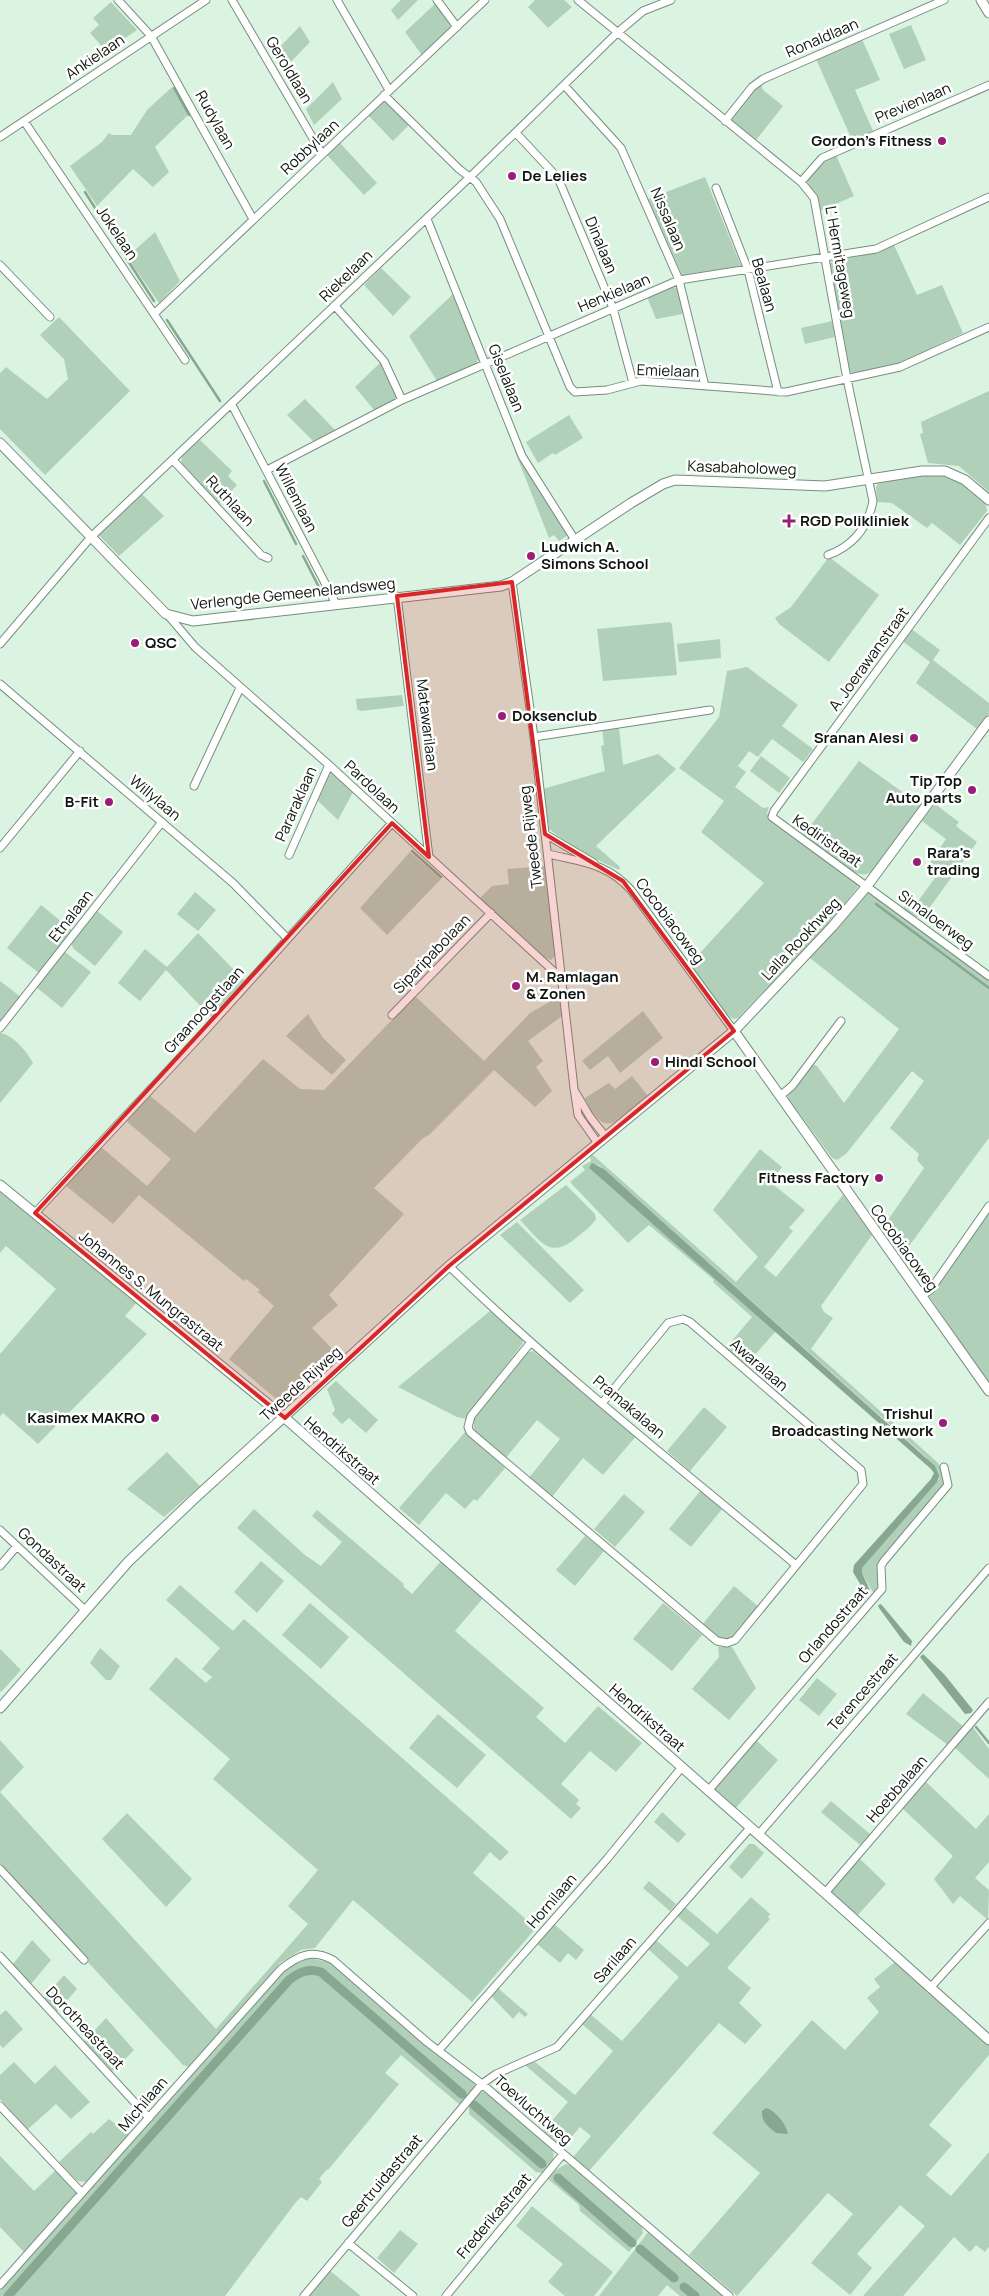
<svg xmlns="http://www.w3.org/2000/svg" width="989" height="2296" viewBox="0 0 989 2296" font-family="Manrope,sans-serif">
<rect width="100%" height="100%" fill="#dbf4e2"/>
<!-- green -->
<path fill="#b0d0b9" d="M401 0H418L398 20 391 10Z
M535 0H564L572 7 548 28 528 7Z
M111 2 137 30 106 51 90 33 99 25 93 18Z
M436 3 451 27 422 55 405 32Z
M911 25 926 60 904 69 889 34Z
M300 26 310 42 283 70 273 54Z
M862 39 880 80 855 90 873 131 852 140 816 59Z
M333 82 342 99 314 125 306 109Z
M761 85 763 90 783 106 756 140 733 123 731 118 750 94Z
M172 87 188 115 155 147 169 172 153 187 133 169 97 206 70 166 102 142 109 133 112 135H131L147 110Z
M385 99 410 124 393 141 368 115Z
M340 143 377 183 364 195 327 155Z
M836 155 854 196 820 211C817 201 807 189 808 179L819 165Z
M705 177 741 266 682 275 648 199Z
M155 232 180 281 159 303 127 257Z
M894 245 917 295 942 285 963 333 901 363 854 374 849 371 829 264 831 262 876 252Z
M381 268 411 297 393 316 364 285Z
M669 287 679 288 683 314 656 319 647 297Z
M453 294 479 359 475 365 437 381 409 336Z
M59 317 130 391 45 475 0 429V373L6 367 47 399 68 379 64 359 40 335Z
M832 321 835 337 805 344 801 328Z
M381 362 397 395 396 400 374 410 355 387Z
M989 391V492L959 466 928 463 920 434 923 433 921 422Z
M305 399 335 430 313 441 287 415Z
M569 415 583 438 555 455 553 453 538 463 526 442Z
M200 440 232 471 228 476 237 485 219 504 181 464 182 456Z
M514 449 568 535 559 541 554 535 549 538Z
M926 474C948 474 973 487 986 505L987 511 960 545 932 523 927 528 892 503 877 502 876 487 879 482Z
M142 494 164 516 119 556 98 534Z
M829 557 879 595 829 662 779 624 775 618 791 607Z
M670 622 672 624 677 675 603 681 597 629Z
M910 628 940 650 933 660 989 703V714L977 729 916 683 930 662 901 640Z
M720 639 721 658 679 662 677 644Z
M747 667 798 705 782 726 813 749 803 762 772 739 758 757 749 751 738 766 746 772 735 787 763 808 769 807 767 813 772 823 857 883 858 887 829 924 738 1018 734 1019C719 1014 700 978 690 964L764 883 701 832 724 801 679 768 719 717 727 671Z
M402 695 404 706 361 711 357 709 356 699Z
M619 727 623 765 658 754 676 769 596 846 620 867 619 870 578 851 549 829 543 789 605 771 601 746 604 745 602 729Z
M761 756 790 778 779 793 750 771Z
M859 761 922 806 872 871C859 886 815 847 802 837Z
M331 772 353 792 338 820 318 801V797L328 774Z
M935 804 959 822 956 826 977 842 925 914 917 917 903 909 905 904H916L937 875 927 867 946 839 922 821Z
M410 852 441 879 387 935 360 908Z
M546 866 556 955 551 960 542 957 480 898 492 886 509 884 507 869Z
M869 891 989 979V1138L903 1254 883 1227 924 1168 917 1160 919 1154 890 1128 924 1081 912 1071 846 1154 837 1160 832 1158 788 1098V1095L813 1064 817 1066 844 1103 899 1029 810 958Z
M195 892 216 910 198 931 177 914Z
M41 905 73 931 39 973 7 948Z
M96 910 123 932 95 966 74 949 71 944Z
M198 933 244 980 211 1017 166 970 140 1001 118 983 145 949 167 967Z
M65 952 91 972 62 1008 36 987Z
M0 981 21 997 0 1023Z
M415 996 484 1061 530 1013 560 996 562 1016 528 1041 543 1061 536 1067 552 1091 535 1107 494 1070 429 1135 423 1138 374 1188 404 1214 329 1295 338 1305 312 1328 339 1356 288 1402 281 1403 229 1359 274 1306 258 1292 260 1290 246 1279 244 1281 139 1195 113 1224 65 1185 100 1146 147 1186 171 1159 125 1120 148 1094 195 1133 263 1059 300 1089 324 1090Z
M643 1011 663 1038 620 1073 608 1056 590 1070 582 1061Z
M308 1014 323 1038 346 1060 332 1075 286 1036Z
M0 1033C14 1035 27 1052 33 1063L0 1103Z
M632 1076 648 1096C620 1118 605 1144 585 1098L609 1083 615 1089Z
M760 1149 782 1167 770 1182 805 1210 789 1228 793 1231 764 1267 776 1277 843 1195 872 1235 821 1306 824 1312 833 1318 811 1349 937 1462 942 1469 946 1484 879 1567 878 1577 880 1588 874 1594 862 1573V1568L939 1479 926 1457 604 1169 598 1165 589 1168 776 1331 745 1366 725 1349 752 1317 713 1282 714 1280 649 1225 628 1243 570 1182 585 1170 582 1166 591 1161 590 1156 593 1155 736 1282 758 1257 713 1210Z
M566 1185 595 1214 596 1219C592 1226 583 1232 576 1238 549 1261 539 1239 520 1220Z
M0 1189 137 1302 125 1316 147 1334 38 1444 3 1413 0 1416V1354L56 1289 6 1246 0 1253Z
M989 1212V1384L929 1296Z
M517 1222 584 1290 570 1303 500 1235Z
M490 1311 521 1336 523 1343 466 1419 457 1417 398 1387Z
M533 1351 637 1435 603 1475 583 1458 551 1498 528 1479 560 1439 537 1420 505 1459 474 1432V1415L526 1353Z
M336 1381 378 1420 366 1433 349 1418 342 1424 332 1414 335 1410 327 1389Z
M704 1407 727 1427 690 1471 667 1451Z
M466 1431 505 1468 477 1501 474 1499 465 1509 446 1493 419 1525 399 1508Z
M167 1452 200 1486 164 1517 127 1489Z
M701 1490 723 1508 691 1547 669 1529Z
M624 1494 645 1512 615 1547 594 1529Z
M254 1509 305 1555 321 1566 342 1542 312 1516 317 1510 404 1584 403 1586 412 1594 442 1560 484 1597 455 1631 544 1708 536 1717 565 1743 598 1706 642 1743 616 1772 590 1751 561 1784 579 1800 576 1804 581 1808 571 1819 237 1528Z
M585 1536 604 1551 575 1586 556 1570Z
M261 1561 284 1581 257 1613 234 1592Z
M180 1585 233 1631 244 1619 509 1852 500 1861 490 1852 473 1873 536 1928 472 2002 353 1900 315 1948 301 1950 280 1963 189 2067 183 2065 0 1867V1740L24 1767 0 1792 216 2029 308 1924 288 1906 318 1870 213 1779 230 1759 149 1689 176 1657 206 1683 212 1677 202 1669 220 1648 166 1600Z
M734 1586 759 1607 734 1638 722 1640 701 1626Z
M310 1603 349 1637 321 1669 282 1635Z
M663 1603 702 1635 672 1671 633 1639Z
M718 1647H732L756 1688 729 1720 692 1689 719 1657Z
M100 1648 120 1666 111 1680H106L90 1663Z
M0 1649 21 1670 1 1692 0 1691Z
M817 1678 837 1694 819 1716 799 1700Z
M923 1693 964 1727 948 1745 906 1714Z
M438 1714 486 1755 457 1788 409 1748Z
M972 1726 989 1749V1779L954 1747Z
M756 1740 778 1760 735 1809 716 1792 715 1788Z
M925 1781 976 1829 989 1814V1862L975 1878 989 1890 988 1920 960 1896 953 1904 934 1879 953 1856 902 1808Z
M831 1801 870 1834 860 1845 821 1812Z
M662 1812 686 1834 678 1843 654 1822Z
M127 1813 192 1879 166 1907 102 1839Z
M749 1844H754L764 1853 742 1879 729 1867Z
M859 1858 886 1884 856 1917 830 1892Z
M649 1881 676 1904 670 1911 643 1888Z
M751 1897 770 1914 768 1917 770 1919 727 1968 751 1988 739 2003 762 2025 745 2044 719 2023 589 2171 573 2157 591 2136 580 2127 563 2147 543 2131 568 2102 525 2065 535 2062 575 2095 613 2051 582 2024 590 2014 622 2041 679 1977 647 1948 655 1939 687 1967 710 1944 677 1916 685 1907 717 1934Z
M554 1924 584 1950 576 1960 568 1953 560 1963 537 1944Z
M32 1940 51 1960 31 1984 13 1964Z
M310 1958 328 1962 339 1970 427 2047 474 2082 475 2088 460 2105 401 2055 385 2073 399 2084 328 2170 327 2169 319 2179 322 2182 307 2201 301 2197 296 2202 225 2296H0V2290L284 1971 291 1965Z
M895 1962 989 2045V2055L929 2125 952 2145 926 2175 951 2196 989 2152V2247L985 2252 976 2245 970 2252 954 2237 903 2296H863L925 2226 900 2205 857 2254 872 2268 850 2295 811 2263 853 2214 828 2193 737 2296 689 2255 760 2173 712 2133 714 2131 812 2020 845 2050 879 2012 867 1998 880 1987 874 1979Z
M64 1975 77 1989 56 2013 43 1999Z
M498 1988 528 2014 525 2017 519 2012 513 2019 491 1996Z
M6 2010 23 2029 3 2048 0 2045V2015Z
M106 2018 134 2050 111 2073 83 2043Z
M14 2062 35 2084 55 2065 90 2102 71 2119 56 2104 27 2130 0 2099V2075Z
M484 2091 552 2149C557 2160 549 2165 543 2173L536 2172 469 2114V2104L478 2094Z
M109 2119 129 2134 86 2182 77 2181 59 2162 91 2132 93 2134Z
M0 2156 34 2191 56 2170 77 2192 24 2252 0 2227Z
M566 2164 573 2166 642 2227 643 2233 629 2252 580 2211 579 2205 548 2179 554 2171Z
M532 2206 613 2272 594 2296H565L548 2282 563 2264 516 2226Z
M400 2230 418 2244 394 2273 377 2258Z
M649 2231 725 2296H680L667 2285 658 2296H599Z
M329 2270 361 2296H307Z"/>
<!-- water -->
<path fill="#88a791" d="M592 1163 604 1169 935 1466 939 1476 937 1482 862 1568V1573L870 1590 866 1594 853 1572 854 1565 931 1479 934 1473 931 1469 589 1168Z
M881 1604 912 1641 911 1646 904 1642 879 1608 878 1605Z
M923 1654 944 1674 973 1710 971 1713 965 1714 920 1657Z
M766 2108C775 2110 787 2125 788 2134L776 2133C768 2126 761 2122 762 2111Z"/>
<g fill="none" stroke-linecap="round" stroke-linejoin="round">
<!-- stream -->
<path stroke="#88a791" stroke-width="2.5" d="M174 88 189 115
M85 192 109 230
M123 253 154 301
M167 320 220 401
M264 481 296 544
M303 556 324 597
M412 851 441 877
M876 904 989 988
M976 1727 989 1743"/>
<!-- canal -->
<path stroke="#88a791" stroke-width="9" d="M474 2105 542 2164
M558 2178 632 2243
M640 2249 674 2278
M684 2287 695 2296
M8 2296 289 1980C300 1972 308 1968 321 1972L462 2094"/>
<!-- minor casing -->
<g stroke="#778e7e" stroke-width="9">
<path id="minor" d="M118 0 151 36 253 219
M232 0 322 154
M337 0 389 90
M437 0 457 27
M578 0 801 182 814 198 847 379 873 501C868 527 853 546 828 555
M564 85 621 148 679 280 705 386
M384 95 459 169 476 182 500 219 570 387 575 392 607 390 641 381 786 392 900 367 989 327
M24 121 185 360
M725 121 752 87 763 79 944 0
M516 133 558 178 613 308 633 383
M0 137 206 0
M801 182 822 158 989 85
M716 188 748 270 778 392
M427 219 522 456 575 540
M0 265 50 317
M335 306 384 361 402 400
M154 314 485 0
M232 405 336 604
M173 460 261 555 268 558
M267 470 402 400 679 280 876 249 989 197
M989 518 774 811 772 817 989 976
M512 582 534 737 574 1088 578 1115 597 1142
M397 596 429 857
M167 614 195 647 329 765 561 978
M0 644 91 537 470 177 617 33 643 11 671 0
M0 684 233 883 287 938
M534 737 710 710
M194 786 240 688
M545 834 594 863
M0 848 80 751
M548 854C581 862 607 863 631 890L734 1031
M289 855 329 765
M392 1015 491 913
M0 1028 162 822
M576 1093 590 1117 605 1136
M780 1096 792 1086 841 1021
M35 1213 204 1032 392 823
M449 1266C558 1372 679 1467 796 1565
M922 1296 931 1289 989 1206
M531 1342 471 1416 468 1427 470 1432 717 1641 727 1643 735 1640 863 1484 861 1470 690 1322 683 1319 668 1323 603 1402
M0 1530 85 1610
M0 1566 17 1546
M708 1791 882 1589 881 1566 884 1561 948 1485 944 1467
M758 1835 989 1568
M0 1869 84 1960
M825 1893 989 1702
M0 1956 149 2118
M930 1988 989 1923
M439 2050 607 1859 682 1767
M0 2106 82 2193
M348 2243 413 2296
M0 2285 281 1969C299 1955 312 1949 333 1960L427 2042 482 2084 729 2296
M304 2296 482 2084 496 2074 557 2047 750 1828
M446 2296 563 2154"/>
</g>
<!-- tertiary casing -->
<g stroke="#778e7e" stroke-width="11">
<path id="tertiary" d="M981 0 989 13
M0 443 166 614 193 621 501 586 512 582 631 503 663 484 675 480 825 486 922 471H945L965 480 989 500
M734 1031 989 1391
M0 1185 285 1418 825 1893 989 2040
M0 1708 128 1562 194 1499 449 1266 734 1031 832 927 867 886 989 721"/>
</g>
<!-- minor -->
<use href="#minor" stroke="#fff" stroke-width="7"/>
<!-- tertiary -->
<use href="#tertiary" stroke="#fff" stroke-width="9"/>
</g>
<!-- marked area -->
<path fill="#d62828" fill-opacity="0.2" stroke="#d62828" stroke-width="4" stroke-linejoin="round" d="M512 582 545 834 623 881 734 1031 449 1266 285 1418 35 1213 392 823 429 857 397 596Z"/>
<!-- markers -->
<g fill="#991e76" stroke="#fff" stroke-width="2">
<circle cx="942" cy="141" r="5"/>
<circle cx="512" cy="176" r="5"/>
<path d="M786.5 513.5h5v5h5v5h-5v5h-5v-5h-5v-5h5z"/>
<circle cx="531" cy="556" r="5"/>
<circle cx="135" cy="643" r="5"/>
<circle cx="502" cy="716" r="5"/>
<circle cx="914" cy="738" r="5"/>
<circle cx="972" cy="790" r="5"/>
<circle cx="109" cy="802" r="5"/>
<circle cx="917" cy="862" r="5"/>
<circle cx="516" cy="986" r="5"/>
<circle cx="655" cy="1062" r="5"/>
<circle cx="879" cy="1178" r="5"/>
<circle cx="155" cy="1418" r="5"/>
<circle cx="943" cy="1423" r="5"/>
</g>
<g text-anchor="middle" stroke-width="5" stroke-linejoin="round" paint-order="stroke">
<!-- street labels -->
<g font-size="15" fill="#0d1610" stroke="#fff">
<text transform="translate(822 38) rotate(-23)" y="5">Ronaldlaan</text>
<text transform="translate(95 57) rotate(-34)" y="5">Ankielaan</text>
<text transform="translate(289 70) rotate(59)" y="5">Geroldlaan</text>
<text transform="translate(913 103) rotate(-23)" y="5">Previenlaan</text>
<text transform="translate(215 120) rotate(61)" y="5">Rudylaan</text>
<text transform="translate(310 147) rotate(-43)" y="5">Robbylaan</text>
<text transform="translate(668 219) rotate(67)" y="5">Nissalaan</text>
<text transform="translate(117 233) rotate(56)" y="5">Jokelaan</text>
<text transform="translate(601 245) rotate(67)" y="5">Dinalaan</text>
<text transform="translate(840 262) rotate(80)" y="5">L' Hermitageweg</text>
<text transform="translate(346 276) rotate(-44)" y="5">Riekelaan</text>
<text transform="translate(764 285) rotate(74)" y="5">Bealaan</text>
<text transform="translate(614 293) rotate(-23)" y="5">Henkielaan</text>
<text transform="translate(668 371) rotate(2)" y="5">Emielaan</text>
<text transform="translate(506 378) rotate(68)" y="5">Giselalaan</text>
<text transform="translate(742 468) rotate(2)" y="5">Kasabaholoweg</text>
<text transform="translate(296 498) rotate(63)" y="5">Willemlaan</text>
<text transform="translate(230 501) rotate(47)" y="5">Ruthlaan</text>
<text transform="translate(293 594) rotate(-6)" y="5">Verlengde Gemeenelandsweg</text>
<text transform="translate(869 659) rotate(-54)" y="5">A. Joerawanstraat</text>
<text transform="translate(427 725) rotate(83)" y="5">Matawarilaan</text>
<text transform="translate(372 787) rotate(43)" y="5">Pardolaan</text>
<text transform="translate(155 798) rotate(40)" y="5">Willylaan</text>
<text transform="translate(296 804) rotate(-66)" y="5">Pararaklaan</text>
<text transform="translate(531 837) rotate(-97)" y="5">Tweede Rijweg</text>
<text transform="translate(827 841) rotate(35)" y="5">Kediristraat</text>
<text transform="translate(71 916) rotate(-52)" y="5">Etnalaan</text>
<text transform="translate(936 920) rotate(36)" y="5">Simaloerweg</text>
<text transform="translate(670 921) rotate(53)" y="5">Cocobiacoweg</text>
<text transform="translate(801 939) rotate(-47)" y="5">Lalla Rookhweg</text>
<text transform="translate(432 954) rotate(-46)" y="5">Siparipabolaan</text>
<text transform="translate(204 1010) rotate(-48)" y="5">Graanoogstlaan</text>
<text transform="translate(904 1248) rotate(54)" y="5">Cocobiacoweg</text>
<text transform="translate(151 1291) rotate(39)" y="5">Johannes S. Mungrastraat</text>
<text transform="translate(759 1365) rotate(41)" y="5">Awaralaan</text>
<text transform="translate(301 1384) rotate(-42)" y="5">Tweede Rijweg</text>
<text transform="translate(629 1407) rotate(40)" y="5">Pramakalaan</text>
<text transform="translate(342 1451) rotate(41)" y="5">Hendrikstraat</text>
<text transform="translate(52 1560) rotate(43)" y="5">Gondastraat</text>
<text transform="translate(833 1625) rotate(-49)" y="5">Orlandostraat</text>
<text transform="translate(863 1692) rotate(-49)" y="5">Terencestraat</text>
<text transform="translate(647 1718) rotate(41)" y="5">Hendrikstraat</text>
<text transform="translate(897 1789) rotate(-49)" y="5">Hoebbalaan</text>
<text transform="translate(552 1901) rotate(-49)" y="5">Hornilaan</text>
<text transform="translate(615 1960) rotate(-49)" y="5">Sarilaan</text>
<text transform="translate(85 2028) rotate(47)" y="5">Dorotheastraat</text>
<text transform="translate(143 2104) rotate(-49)" y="5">Michilaan</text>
<text transform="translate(533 2110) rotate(41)" y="5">Toevluchtweg</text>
<text transform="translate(382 2181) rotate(-50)" y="5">Geertruidastraat</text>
<text transform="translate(494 2216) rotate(-50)" y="5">Frederikastraat</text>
</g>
<!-- poi labels -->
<g font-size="15" font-weight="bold" fill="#0d1610" stroke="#fff" text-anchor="start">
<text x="932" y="146" text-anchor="end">Gordon's Fitness</text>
<text x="522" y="181">De Lelies</text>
<text x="800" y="526">RGD Polikliniek</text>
<text x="541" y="552">Ludwich A.<tspan x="541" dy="17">Simons School</tspan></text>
<text x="145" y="648">QSC</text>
<text x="512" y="721">Doksenclub</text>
<text x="904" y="743" text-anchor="end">Sranan Alesi</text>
<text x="962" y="786" text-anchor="end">Tip Top<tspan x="962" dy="17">Auto parts</tspan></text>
<text x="99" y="807" text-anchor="end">B-Fit</text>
<text x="927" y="858">Rara's<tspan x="927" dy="17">trading</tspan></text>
<text x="526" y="982">M. Ramlagan<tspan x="526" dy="17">&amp; Zonen</tspan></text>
<text x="665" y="1067">Hindi School</text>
<text x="869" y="1183" text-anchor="end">Fitness Factory</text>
<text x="933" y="1419" text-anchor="end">Trishul<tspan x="933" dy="17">Broadcasting Network</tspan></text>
<text x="145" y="1423" text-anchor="end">Kasimex MAKRO</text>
</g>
</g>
</svg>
